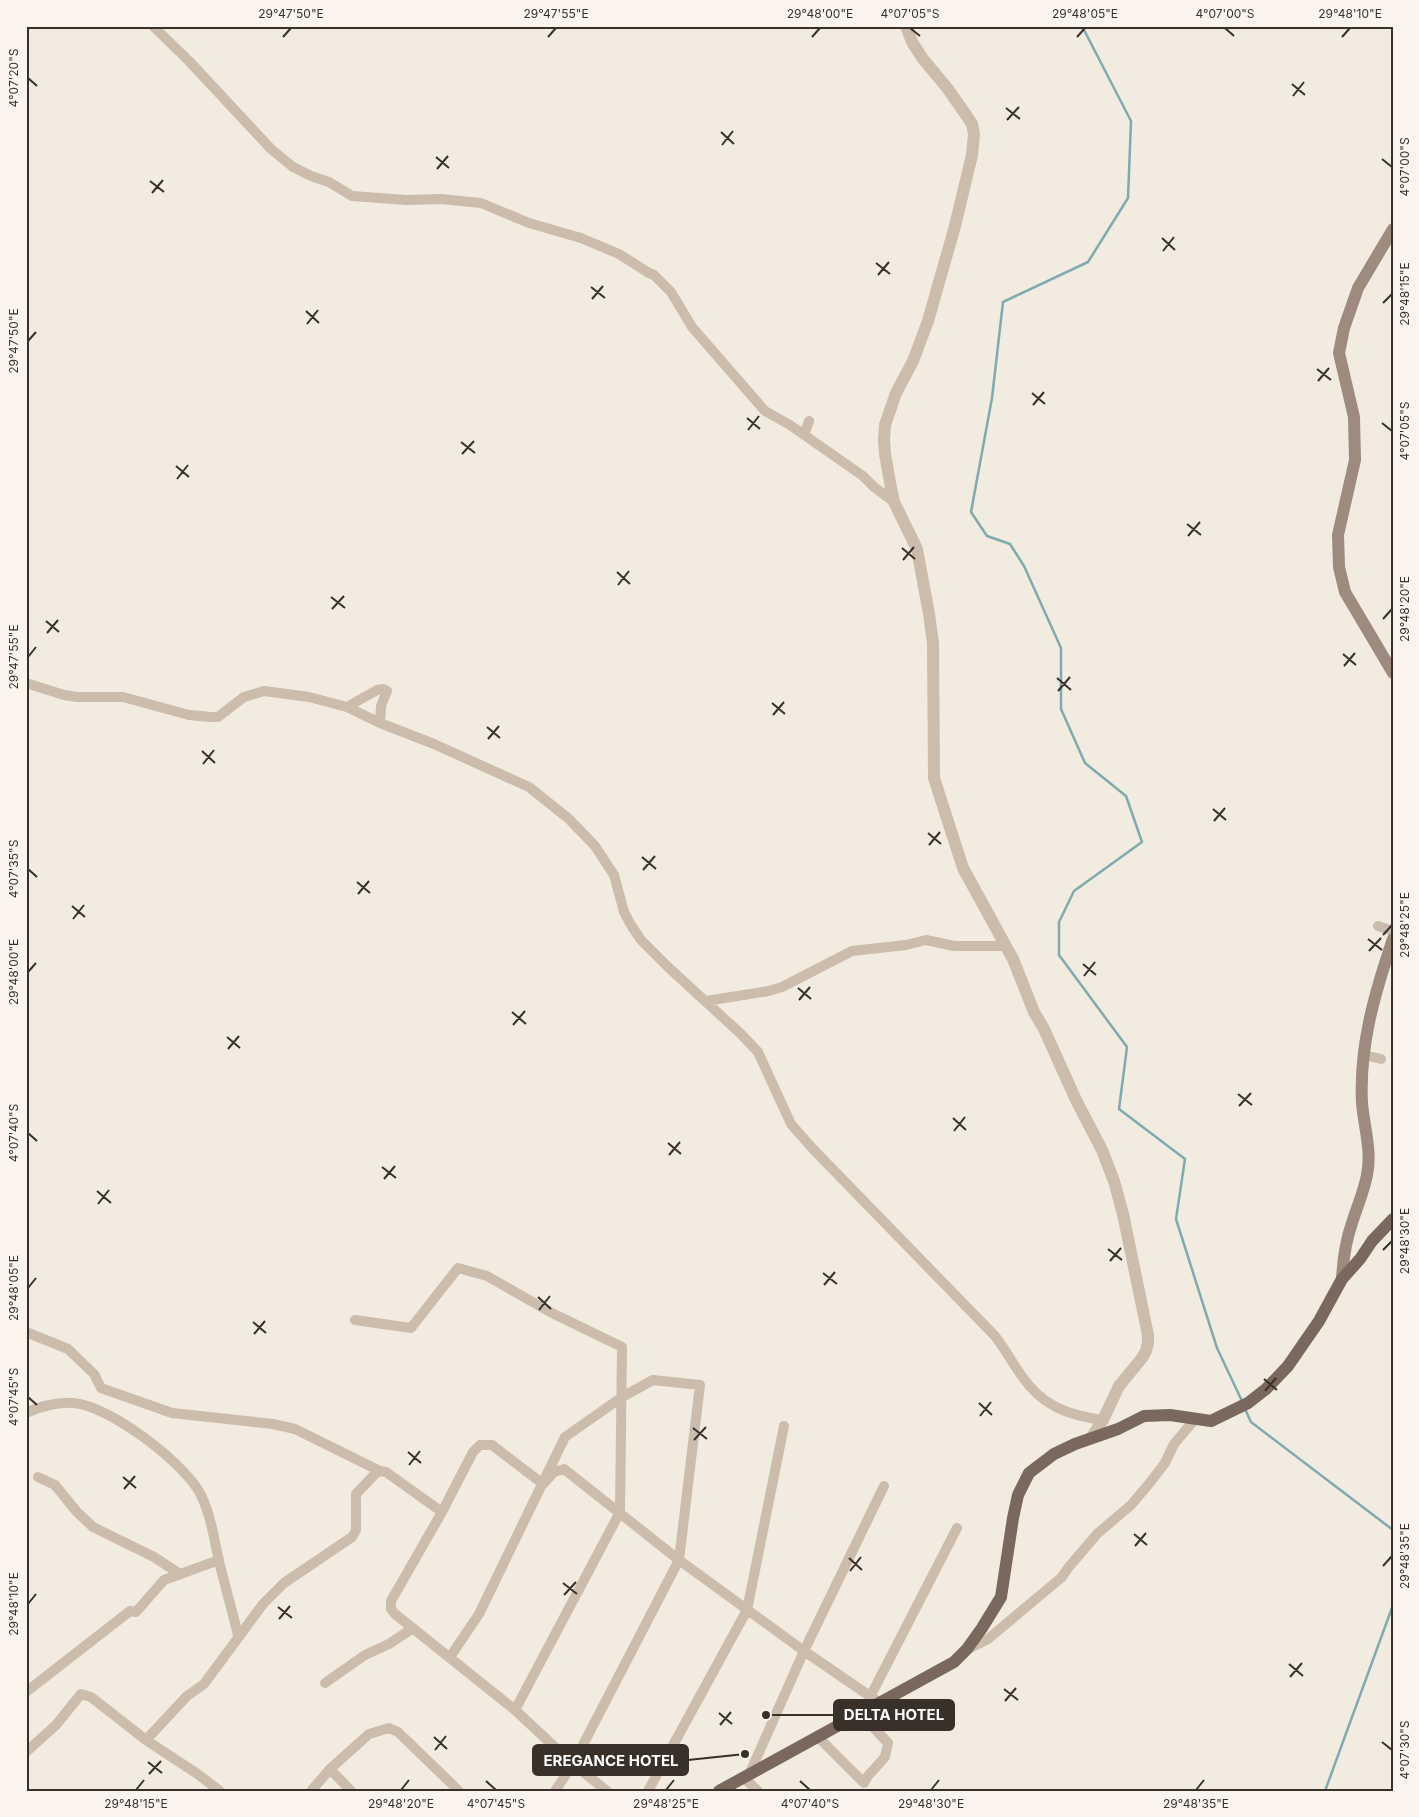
<svg xmlns="http://www.w3.org/2000/svg" width="1419" height="1817" viewBox="0 0 1419 1817" font-family="Inter,sans-serif">
<rect width="100%" height="100%" fill="#f2ebdf"/>
<g fill="none" stroke-linecap="round" stroke-linejoin="round">
<!-- stream -->
<path stroke="#7faaaf" stroke-width="2.5" d="M1082 26 1131 121 1128 198 1088 262 1003 302 992 398 971 512 987 536 1010 544 1024 566 1061 648V709L1085 763 1126 796 1142 842 1074 891 1059 922V955L1127 1047 1119 1109 1185 1159 1176 1219 1217 1348 1242 1401
M1245 1409 1251 1422 1393 1530
M1325 1791 1393 1605"/>
<!-- minor -->
<path stroke="#cbbcab" stroke-width="10" d="M153 26 189 61 271 149 293 167 311 176 329 182 352 196 406 200 441 199 481 203 529 223 581 238 619 254 649 273 654 275 671 292 692 327 765 411 790 425 863 476 874 487 894 502
M804 435 809 421
M26 683 64 695 77 697H123L189 715 211 717H218L244 697 264 691 309 697 347 707 380 723 434 744 529 787 569 819 595 846 614 875 624 912 631 925 641 940 668 967 741 1034 758 1052 791 1124 813 1149 995 1336C1005 1349 1012 1362 1021 1375 1042 1406 1067 1415 1103 1420
M347 707 377 690 383 689 387 691 381 706 380 723
M1378 926 1393 931
M706 1001 769 991 782 987 852 951 906 945 926 940 954 946H1006
M1364 1055 1381 1059
M355 1320 411 1328 458 1268 487 1276 552 1313 622 1347 620 1512 515 1710
M26 1332 68 1349 94 1374 101 1388 172 1413 273 1424 295 1429 380 1471
M26 1413C40 1406 59 1402 74 1403 110 1406 186 1464 201 1495 211 1516 214 1539 219 1561 225 1586 232 1610 238 1635
M38 1477 55 1485 77 1512 93 1527 154 1557 180 1574
M968 1649 988 1639 1062 1577 1068 1568 1097 1534 1131 1505 1148 1485 1165 1463 1174 1444 1196 1418
M450 1657 479 1614 565 1437 622 1397 653 1380 700 1385 679 1560 573 1764 555 1791
M325 1683 365 1655 389 1644 413 1628
M26 1692 130 1611 136 1612 164 1580 219 1560
M870 1697 957 1528
M818 1737 864 1783 867 1777 885 1757 888 1743 860 1713
M146 1740 187 1696 204 1684 263 1604 284 1583 352 1537 356 1530V1494L375 1474 380 1471 386 1472 442 1512
M26 1752 56 1725 81 1694 91 1697 146 1740 199 1775 220 1791
M330 1769 351 1791
M749 1775 804 1651 884 1486
M744 1778 758 1791
M311 1791 330 1769 369 1734 389 1728 398 1732 459 1791
M607 1791 573 1764 515 1710 395 1614 391 1609V1601L442 1512 473 1452 480 1445H492L543 1484 554 1472 564 1469 679 1560 804 1651 880 1703
M648 1791 747 1610 784 1426"/>
<!-- tertiary -->
<path stroke="#cbbcab" stroke-width="12" d="M906 26 912 42 923 59 948 89 966 115 972 124 974 134 972 155 955 226 928 321 913 361 896 393 885 425 884 440 885 454 891 488 894 502 917 549 929 614 933 643 934 778 963 868 1013 959 1034 1012 1044 1029 1076 1100 1102 1150 1114 1181 1123 1214 1148 1335V1343L1146 1351 1142 1358 1119 1386 1103 1420 1091 1438"/>
<!-- secondary -->
<path stroke="#9e8b7d" stroke-width="12" d="M1393 229 1358 288 1344 328 1339 353 1354 417 1355 460 1338 535 1339 567 1345 592 1393 673
M1342 1279C1343 1261 1346 1240 1352 1223 1357 1207 1364 1191 1367 1175 1372 1151 1364 1127 1362 1103 1359 1046 1375 992 1393 939"/>
<!-- primary -->
<path stroke="#7a685c" stroke-width="12" d="M719 1791 954 1662 967 1649 982 1628 1001 1597 1013 1518 1018 1495 1029 1473 1054 1454 1075 1444 1118 1429 1144 1416 1170 1415 1211 1421 1248 1403 1266 1389 1288 1366 1319 1321 1342 1279 1360 1259 1372 1241 1393 1219"/>
</g>
<!-- ticks -->
<path fill="none" stroke="#39302a" stroke-width="2" d="M910 28 920 36M1225 28 1234 36M283 37 291 28M548 37 556 28M812 37 820 28M1077 37 1085 28M1342 37 1350 28M28 78 37 86M1292 84 1305 95M1293 96 1304 82M1006 108 1020 119M1007 120 1019 107M721 132 734 144M722 145 733 131M436 157 449 168M1382 159 1392 167M437 169 448 156M150 181 164 192M152 193 163 180M1162 238 1175 250M1163 251 1174 237M876 263 890 274M878 275 889 262M591 287 605 298M592 299 603 286M1383 303 1392 294M306 311 319 323M307 324 318 310M28 341 36 332M1317 369 1331 380M1318 381 1329 368M1032 393 1045 404M1033 405 1044 392M747 418 760 429M1382 423 1392 431M748 430 759 416M461 442 475 453M462 454 474 441M176 466 189 477M177 479 188 465M1187 524 1201 535M1188 536 1200 522M902 548 915 559M903 560 914 547M617 572 630 584M618 585 629 571M331 597 345 608M332 609 344 596M1383 619 1392 609M46 621 59 632M47 633 58 620M1343 654 1356 665M28 657 36 647M1344 666 1355 653M1057 678 1071 690M1058 691 1070 677M772 703 785 714M773 715 784 702M487 727 500 738M488 739 499 726M202 751 215 763M203 764 214 750M1213 809 1226 820M1214 821 1225 808M928 833 941 844M929 845 940 832M642 857 656 869M28 869 37 877M643 870 655 856M357 882 370 893M358 894 369 881M72 906 85 917M73 919 84 905M1383 935 1392 925M1368 939 1382 950M1369 951 1381 938M1083 964 1096 975M28 972 36 963M1084 976 1095 962M798 988 811 999M799 1000 810 987M512 1012 526 1024M513 1025 525 1011M227 1037 240 1048M228 1049 239 1036M1238 1094 1252 1105M1239 1106 1251 1093M953 1118 966 1130M954 1131 965 1117M28 1133 37 1141M668 1143 681 1154M669 1155 680 1142M382 1167 396 1178M384 1179 395 1166M97 1191 111 1203M98 1204 109 1190M1108 1249 1122 1260M1383 1250 1392 1241M1110 1261 1121 1248M823 1273 837 1284M824 1285 835 1272M28 1288 36 1278M538 1297 551 1309M539 1310 550 1296M253 1322 266 1333M254 1334 265 1321M1264 1379 1277 1390M1265 1391 1276 1378M28 1397 37 1405M979 1403 992 1415M980 1416 991 1402M693 1428 707 1439M694 1440 706 1427M408 1452 421 1463M409 1465 420 1451M123 1477 136 1488M124 1489 135 1476M1134 1534 1147 1545M1135 1546 1146 1533M849 1558 862 1570M1383 1566 1392 1556M850 1571 861 1557M563 1583 577 1594M564 1595 576 1582M28 1604 36 1594M278 1607 292 1618M279 1619 290 1606M1289 1664 1303 1676M1290 1677 1302 1663M1004 1689 1018 1700M1005 1701 1016 1688M719 1713 732 1724M720 1725 731 1712M434 1737 447 1749M1382 1742 1392 1750M435 1750 446 1736M148 1762 162 1773M149 1774 161 1761M486 1781 496 1790M800 1781 810 1790M136 1790 144 1780M401 1790 409 1780M666 1790 674 1780M931 1790 939 1780M1196 1790 1204 1780"/>
<!-- callouts -->
<path fill="none" stroke="#39302a" stroke-width="2" d="M766 1715L834 1715M745 1754L688 1760"/>
<g fill="#39302a" stroke="#faf4ec" stroke-width="2">
<circle cx="766" cy="1715" r="5"/>
<circle cx="745" cy="1754" r="5"/>
</g>
<g fill="#39302a" stroke="#39302a" stroke-width="2">
<rect x="834" y="1700" width="120" height="30" rx="5"/>
<rect x="533" y="1745" width="155" height="30" rx="5"/>
</g>
<g font-size="15" text-anchor="middle" font-weight="bold" fill="#fff">
<text x="894" y="1720">DELTA HOTEL</text>
<text x="611" y="1766">EREGANCE HOTEL</text>
</g>
<!-- border -->
<rect width="1419" height="1817" fill="none" stroke="#faf4ec" stroke-width="55"/>
<rect x="28" y="28" width="1364" height="1762" fill="none" stroke="#39302a" stroke-width="2"/>
<g font-size="12" text-anchor="middle" fill="#39302a">
<text x="291" y="18">29°47'50"E</text>
<text x="556" y="18">29°47'55"E</text>
<text x="820" y="18">29°48'00"E</text>
<text x="910" y="18">4°07'05"S</text>
<text x="1085" y="18">29°48'05"E</text>
<text x="1225" y="18">4°07'00"S</text>
<text x="1350" y="18">29°48'10"E</text>
<text transform="translate(14 78) rotate(-90)" y="4">4°07'20"S</text>
<text transform="translate(1405 167) rotate(-90)" y="4">4°07'00"S</text>
<text transform="translate(1405 294) rotate(-90)" y="4">29°48'15"E</text>
<text transform="translate(14 341) rotate(-90)" y="4">29°47'50"E</text>
<text transform="translate(1405 431) rotate(-90)" y="4">4°07'05"S</text>
<text transform="translate(1405 609) rotate(-90)" y="4">29°48'20"E</text>
<text transform="translate(14 657) rotate(-90)" y="4">29°47'55"E</text>
<text transform="translate(14 869) rotate(-90)" y="4">4°07'35"S</text>
<text transform="translate(1405 925) rotate(-90)" y="4">29°48'25"E</text>
<text transform="translate(14 972) rotate(-90)" y="4">29°48'00"E</text>
<text transform="translate(14 1133) rotate(-90)" y="4">4°07'40"S</text>
<text transform="translate(1405 1241) rotate(-90)" y="4">29°48'30"E</text>
<text transform="translate(14 1288) rotate(-90)" y="4">29°48'05"E</text>
<text transform="translate(14 1397) rotate(-90)" y="4">4°07'45"S</text>
<text transform="translate(1405 1556) rotate(-90)" y="4">29°48'35"E</text>
<text transform="translate(14 1604) rotate(-90)" y="4">29°48'10"E</text>
<text transform="translate(1405 1750) rotate(-90)" y="4">4°07'30"S</text>
<text x="136" y="1808">29°48'15"E</text>
<text x="401" y="1808">29°48'20"E</text>
<text x="496" y="1808">4°07'45"S</text>
<text x="666" y="1808">29°48'25"E</text>
<text x="810" y="1808">4°07'40"S</text>
<text x="931" y="1808">29°48'30"E</text>
<text x="1196" y="1808">29°48'35"E</text>
</g>
</svg>
